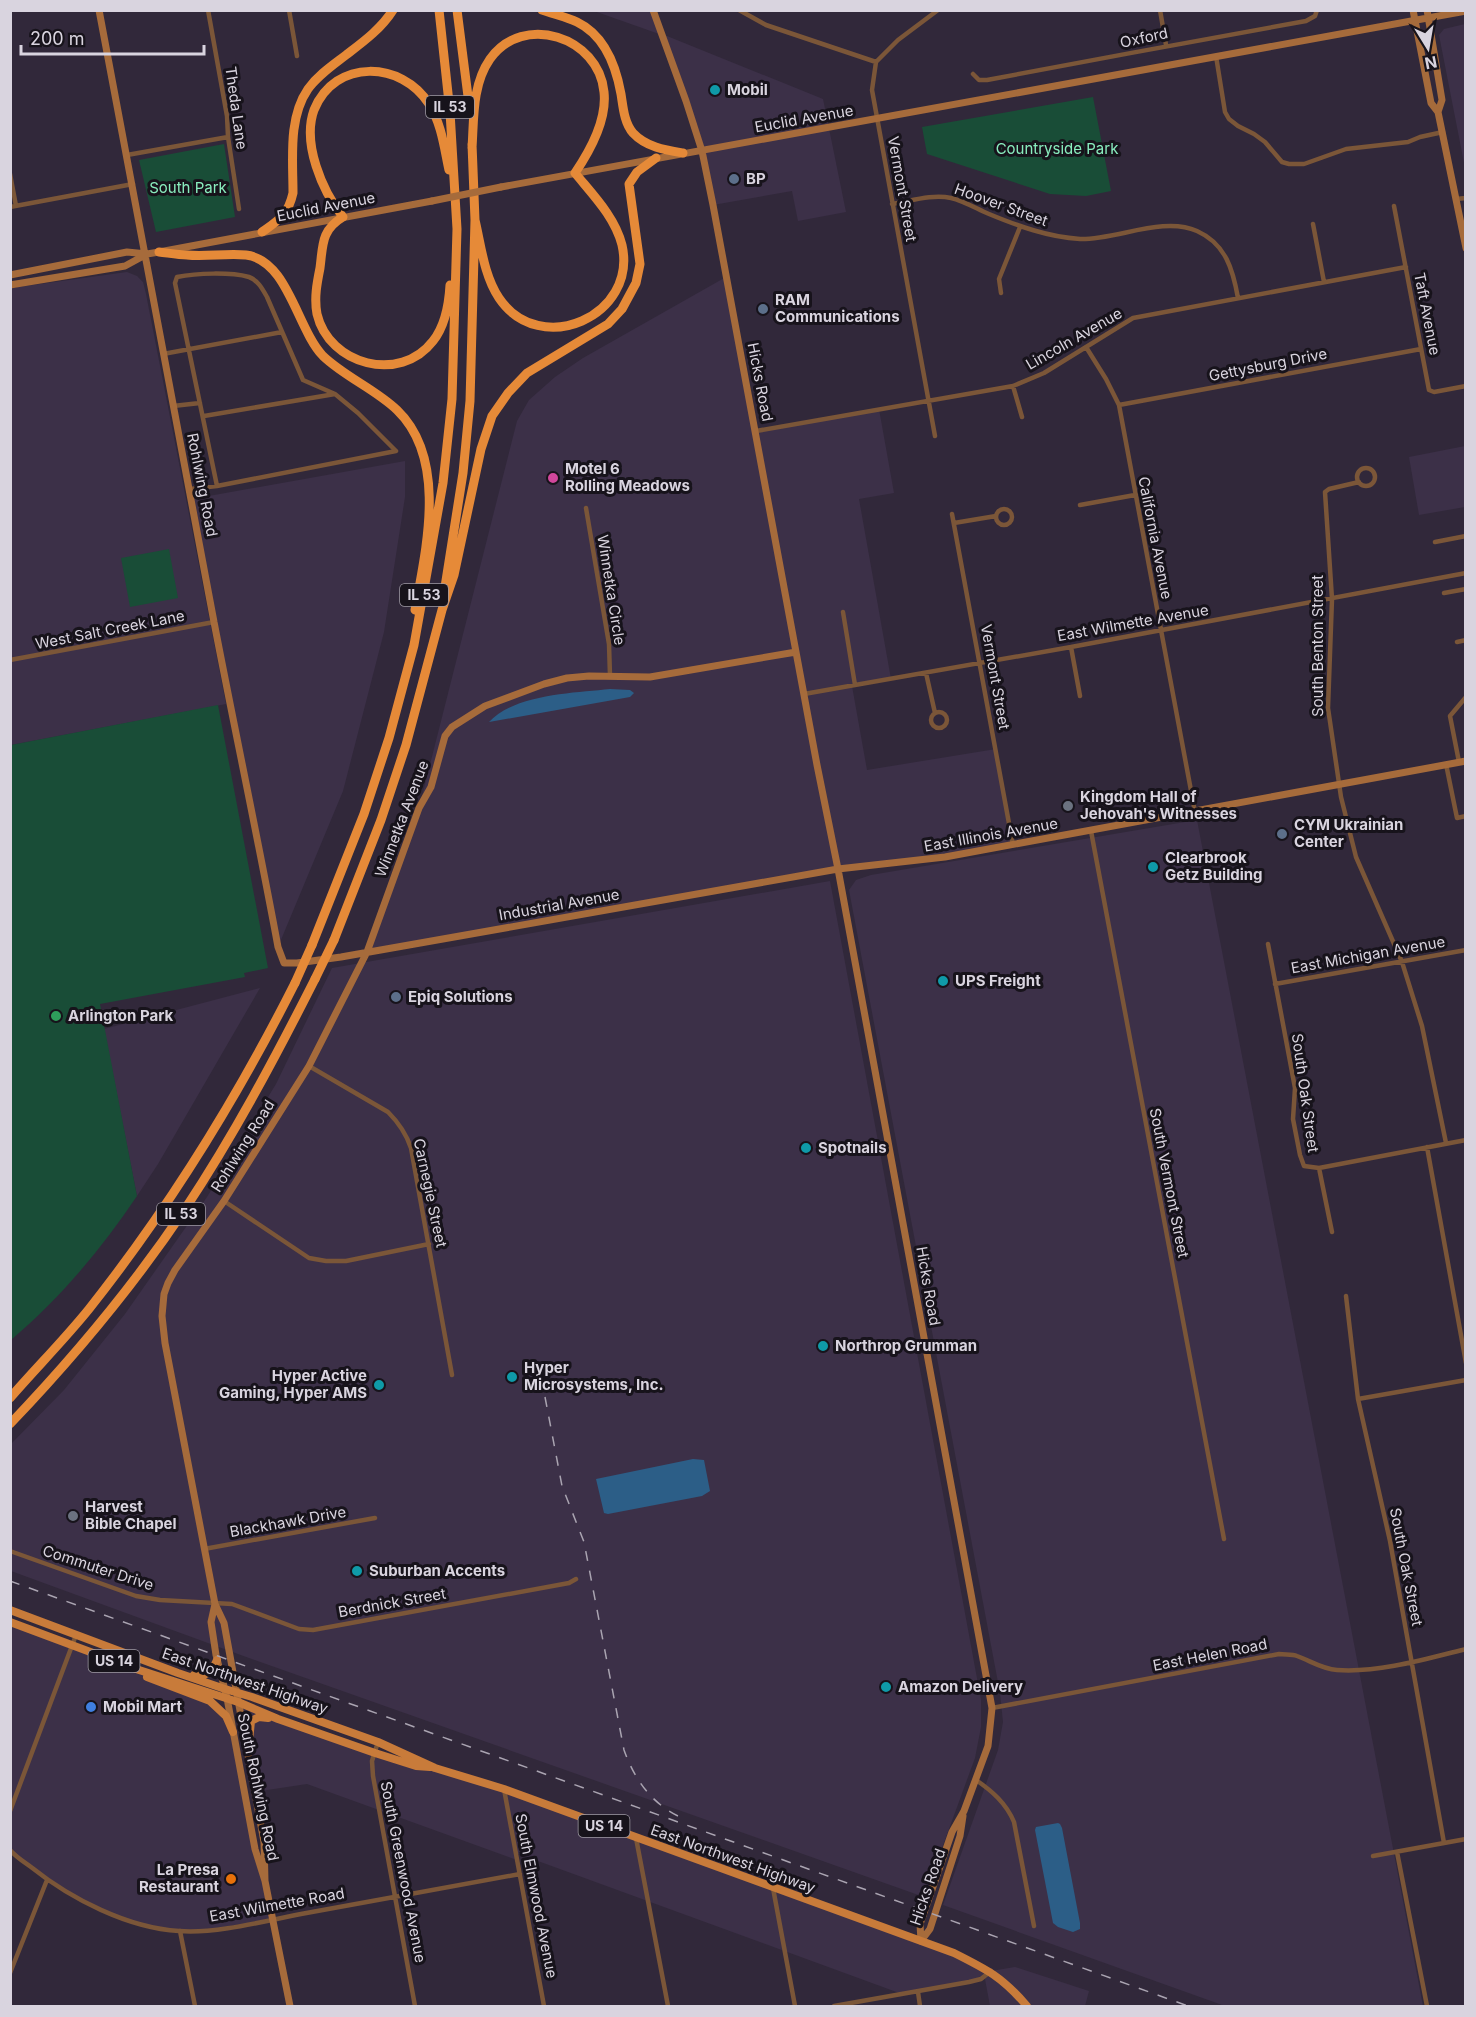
<svg xmlns="http://www.w3.org/2000/svg" width="1476" height="2017" viewBox="0 0 1476 2017" font-family="Inter,sans-serif">
<rect width="100%" height="100%" fill="#31283a"/>
<!-- built -->
<path fill="#3c3048" d="M594 11H653L662 34 823 99 846 212 798 221 792 191 713 205 702 151 662 35Z
M1465 24H1466L1465 168 1439 35 1444 29Z
M127 272 137 276 143 282 146 294 226 704 11 745V288Z
M726 277 756 431 879 409 894 493 859 499 891 679 852 686 867 770 996 749 1013 845 838 869 367 952 419 808 517 421 529 400 555 377 583 358Z
M1465 446V507L1419 515 1409 457Z
M405 461V497L384 632 343 791 278 947 192 499Z
M1197 820 1423 2006H1225L943 1905 998 1750 1003 1722 1000 1693 849 890 856 880 871 875Z
M830 881 981 1700V1727L975 1758 924 1897 238 1654 11 1571 10 1445 64 1390 125 1314 207 1197 276 1084 332 968Z
M260 988 158 1164 137 1196 104 1029Z
M11 1622 136 1669 144 1675 210 1701 233 1732 273 1919 205 1930 180 1931 152 1927 100 1910 47 1880 11 1850Z
M238 1702 373 1752 435 1768 921 1941 991 1971 1015 1967 1089 1991 1085 2006H990L985 1979 902 1994 516 1853 517 1860 307 1784 254 1792Z"/>
<!-- green -->
<path fill="#194d37" d="M1093 97 1111 191 1086 196 1050 194 927 154 922 127Z
M224 144 235 217 156 232 139 160Z
M169 549 178 598 130 607 121 558Z
M218 705 268 968 244 973 245 977 100 1004 137 1196C101 1250 60 1298 11 1340V745Z"/>
<!-- water -->
<path fill="#2c5e87" d="M610 689 630 690 634 693 630 697 489 722C515 694 574 693 610 689Z
M693 1459 704 1460 710 1491 702 1496 608 1514 604 1513 596 1479Z
M1058 1823 1060 1824 1062 1828 1080 1923V1929L1073 1932 1058 1927 1053 1923 1035 1830 1036 1827Z"/>
<g fill="none" stroke-linecap="round" stroke-linejoin="round">
<!-- street -->
<path stroke="#7b5638" stroke-width="4.5" d="M208 10 227 116 228 137 239 209
M289 10 297 56
M739 10 766 25 876 62
M1160 10 1166 45
M1216 56 1225 112 1229 119 1238 126 1254 134 1265 142 1282 162 1289 164H1304L1346 149 1408 142 1420 137 1443 132
M973 74 979 80H987C1093 60 1200 40 1306 21L1315 16 1317 10
M127 155 228 137
M10 174 16 206
M1456 199 1466 198
M892 204C911 201 932 194 951 198 964 201 977 209 989 214 1018 226 1048 237 1080 239 1116 240 1163 216 1197 231 1226 244 1233 270 1238 298
M1394 206 1429 390 1434 392 1466 386
M10 207 133 184
M1313 224 1324 282
M1001 293 999 279 1020 227
M1086 347 1106 379 1119 405 1195 812
M163 354 282 332
M1013 386 1022 417
M1119 405 1421 349
M173 406 200 403
M204 416 335 394 358 413 396 451
M756 431 1013 386 1044 373 1133 318 1406 267
M935 436 872 90 876 62 898 40 938 10
M1357 477a9 9 0 1 1 18 0a9 9 0 1 1-18 0Z
M1359 482 1329 489 1325 492 1332 599 1328 708 1341 797 1356 857 1402 962 1422 1026 1446 1143
M217 486 175 283 177 277C197 273 230 272 249 277 258 280 263 290 267 297L303 380 335 394
M190 489 217 486 396 451
M1080 505 1135 495
M586 508 609 644 610 676
M996 517a8 8 0 1 1 16 0a8 8 0 1 1-16 0Z
M952 514 1013 845
M954 523 996 516
M1435 542 1466 536
M1444 593 1466 589
M843 612 855 685
M1457 642 1466 640
M1071 647 1080 696
M10 660 214 622
M926 673 935 713
M804 694 1071 647 1466 573
M931 720a8 8 0 1 1 16 0a8 8 0 1 1-16 0Z
M1459 762 1450 716 1466 697
M1446 764 1457 818 1466 816
M1091 831 1224 1539
M1268 944 1295 1088 1293 1119 1300 1155 1304 1166 1319 1168 1332 1232
M1275 984 1466 950
M309 1066 388 1112C399 1123 406 1133 411 1148L452 1375
M1427 1147 1466 1363
M1319 1168 1466 1140
M224 1201 309 1258 326 1261H346L429 1244
M1346 1296 1358 1399 1390 1541 1444 1843
M1358 1399 1466 1380
M204 1549 375 1518
M10 1551 136 1596 160 1600 232 1604 299 1629 313 1630 569 1583 576 1579
M992 1708 1279 1654C1285 1655 1292 1654 1297 1656 1311 1661 1322 1669 1337 1670 1378 1673 1426 1659 1466 1649
M378 1742 372 1761 373 1776 415 2006
M976 1780C992 1791 1006 1803 1014 1822L1034 1926
M504 1789 544 2006
M10 1811 76 1635
M636 1838 668 2006
M10 1850C16 1857 24 1862 31 1867 71 1899 128 1928 179 1931 215 1934 265 1921 301 1914 374 1901 447 1887 520 1874
M1397 1852 1427 2006
M1373 1856 1466 1839
M773 1888 795 2006
M180 1931 195 2006
M10 1973 47 1880
M918 1992 920 2006
M834 2006 969 1982 981 1979 991 1971"/>
<!-- secondary -->
<path stroke="#a66b3b" stroke-width="7" d="M99 10C138 214 176 418 214 622 235 731 258 839 278 947L284 963H297L341 957 838 869 945 857 1466 761
M653 10 686 101 702 151 713 205 817 765 838 869 992 1708 988 1746 964 1811 952 1832 920 1924 921 1941
M1413 10 1431 103 1438 112 1466 248
M1427 10 1442 100 1438 112
M501 187 1466 11
M10 275 127 252 147 254 159 252 432 201
M10 285 125 266 147 254
M215 1604 211 1622 216 1655 227 1698 255 1849 265 1881 290 2006
M265 1881 264 1842 224 1623 215 1604 165 1343 162 1316 164 1294 168 1283 175 1270 224 1201 309 1066 367 952 419 808 431 787 445 736 452 727 485 706 544 684 567 678 589 676 650 677 796 652
M921 1941 930 1929 960 1836 963 1816"/>
<!-- primary -->
<path stroke="#c87b3a" stroke-width="8" d="M10 1610 178 1673 225 1689 252 1697 378 1742 435 1768 504 1789 954 1953C988 1970 1002 1977 1027 2006
M10 1622 136 1669 238 1702 278 1719 375 1753 416 1766 430 1767
M194 1675H204L212 1671 217 1660
M147 1677 210 1701 226 1716 233 1732
M248 1751 251 1721 259 1717 268 1718"/>
<!-- highway -->
<path stroke="#e68a38" stroke-width="9" d="M457 10 470 112
M542 10C553 14 567 17 577 22 604 35 616 66 621 94 623 106 624 123 633 133 646 147 665 150 683 153
M472 148C474 118 472 85 490 59 523 12 599 37 604 92 607 119 590 151 575 173 593 195 615 217 622 245 638 316 540 359 499 298 484 276 481 245 475 220
M449 170C444 147 442 125 429 104 402 61 335 58 314 110 302 143 322 191 343 217 321 230 323 245 320 268 317 283 314 298 317 314 329 365 400 384 433 341 445 326 449 303 450 285
M262 232C279 220 288 215 293 193 293 159 288 118 308 89 318 75 333 65 346 55 363 42 381 29 393 10
M159 252C168 253 178 255 187 255 206 257 226 253 246 255 288 260 297 329 323 356 345 377 375 389 397 410 448 459 426 549 415 610
M445 587 463 473 470 401 475 220 472 144
M334 940 381 820 406 745 442 610 454 575 481 449 492 416 508 393 527 373 608 324 622 309 636 283 640 264 629 184 637 172 656 158
M312 945 364 814 389 738 414 645 443 483 452 399 457 229 450 112 439 10
M10 1398C36 1368 64 1340 89 1309 169 1208 237 1098 295 983
M10 1424C74 1357 134 1285 185 1209 234 1135 275 1058 315 979"/>
<!-- rail -->
<path stroke="#aaa4b1" stroke-width="1.5" stroke-dasharray="10 10" stroke-linecap="butt" d="M545 1397 562 1486 584 1542 624 1750C634 1778 650 1802 678 1816
M10 1581 1188 2006"/>
<!-- secondary-bridge -->
<path stroke="#a66b3b" stroke-width="7" d="M432 201 501 187"/>
<!-- highway-bridge -->
<path stroke="#e68a38" stroke-width="9" d="M315 979 334 940
M295 983 312 945"/>
</g>
<!-- markers -->
<g fill="#0f9aa8" stroke="#17131b" stroke-width="2">
<circle cx="715" cy="90" r="6"/>
<circle cx="1153" cy="867" r="6"/>
<circle cx="943" cy="981" r="6"/>
<circle cx="806" cy="1148" r="6"/>
<circle cx="823" cy="1346" r="6"/>
<circle cx="512" cy="1377" r="6"/>
<circle cx="379" cy="1385" r="6"/>
<circle cx="357" cy="1571" r="6"/>
<circle cx="886" cy="1687" r="6"/>
</g>
<g fill="#5c6f8a" stroke="#17131b" stroke-width="2">
<circle cx="734" cy="179" r="6"/>
<circle cx="763" cy="309" r="6"/>
<circle cx="1282" cy="834" r="6"/>
<circle cx="396" cy="997" r="6"/>
</g>
<circle fill="#d1479c" stroke="#17131b" stroke-width="2" cx="553" cy="478" r="6"/>
<g fill="#6b7280" stroke="#17131b" stroke-width="2">
<circle cx="1068" cy="806" r="6"/>
<circle cx="73" cy="1516" r="6"/>
</g>
<circle fill="#2e9e5b" stroke="#17131b" stroke-width="2" cx="56" cy="1016" r="6"/>
<circle fill="#3f7fe0" stroke="#17131b" stroke-width="2" cx="91" cy="1707" r="6"/>
<circle fill="#e8710a" stroke="#17131b" stroke-width="2" cx="231" cy="1879" r="6"/>
<g text-anchor="middle" stroke-width="6" stroke-linejoin="round" paint-order="stroke">
<!-- shield labels -->
<g fill="#17131b" stroke="#9f9aa4" stroke-width="1.5">
<rect x="426" y="96" width="48" height="22" rx="4.5"/>
<rect x="400" y="584" width="48" height="22" rx="4.5"/>
<rect x="157" y="1203" width="48" height="22" rx="4.5"/>
<rect x="88.5" y="1650" width="51" height="22" rx="4.5"/>
<rect x="578.5" y="1815" width="51" height="22" rx="4.5"/>
</g>
<g font-size="14" font-weight="bold" fill="#d9d4df">
<text x="450" y="112">IL 53</text>
<text x="424" y="600">IL 53</text>
<text x="181" y="1219">IL 53</text>
<text x="114" y="1666">US 14</text>
<text x="604" y="1831">US 14</text>
</g>
<!-- street labels -->
<g font-size="15" fill="#d9d4df" stroke="#17131b">
<text transform="translate(1144 38) rotate(-12)" y="5">Oxford</text>
<text transform="translate(236 108) rotate(82)" y="5">Theda Lane</text>
<text transform="translate(804 119) rotate(-10)" y="5">Euclid Avenue</text>
<text transform="translate(902 189) rotate(80)" y="5">Vermont Street</text>
<text transform="translate(1001 205) rotate(20)" y="5">Hoover Street</text>
<text transform="translate(326 207) rotate(-11)" y="5">Euclid Avenue</text>
<text transform="translate(1427 314) rotate(79)" y="5">Taft Avenue</text>
<text transform="translate(1074 339) rotate(-30)" y="5">Lincoln Avenue</text>
<text transform="translate(1268 365) rotate(-11)" y="5">Gettysburg Drive</text>
<text transform="translate(760 382) rotate(79)" y="5">Hicks Road</text>
<text transform="translate(202 485) rotate(79)" y="5">Rohlwing Road</text>
<text transform="translate(1155 538) rotate(79)" y="5">California Avenue</text>
<text transform="translate(611 590) rotate(81)" y="5">Winnetka Circle</text>
<text transform="translate(1133 623) rotate(-10)" y="5">East Wilmette Avenue</text>
<text transform="translate(110 630) rotate(-11)" y="5">West Salt Creek Lane</text>
<text transform="translate(1318 646) rotate(-90)" y="5">South Benton Street</text>
<text transform="translate(995 677) rotate(80)" y="5">Vermont Street</text>
<text transform="translate(402 819) rotate(-69)" y="5">Winnetka Avenue</text>
<text transform="translate(991 835) rotate(-10)" y="5">East Illinois Avenue</text>
<text transform="translate(559 905) rotate(-10)" y="5">Industrial Avenue</text>
<text transform="translate(1368 955) rotate(-10)" y="5">East Michigan Avenue</text>
<text transform="translate(1305 1093) rotate(82)" y="5">South Oak Street</text>
<text transform="translate(243 1146) rotate(-58)" y="5">Rohlwing Road</text>
<text transform="translate(1169 1183) rotate(79)" y="5">South Vermont Street</text>
<text transform="translate(430 1193) rotate(78)" y="5">Carnegie Street</text>
<text transform="translate(928 1286) rotate(80)" y="5">Hicks Road</text>
<text transform="translate(288 1522) rotate(-10)" y="5">Blackhawk Drive</text>
<text transform="translate(1406 1567) rotate(79)" y="5">South Oak Street</text>
<text transform="translate(98 1568) rotate(18)" y="5">Commuter Drive</text>
<text transform="translate(392 1603) rotate(-10)" y="5">Berdnick Street</text>
<text transform="translate(1210 1655) rotate(-11)" y="5">East Helen Road</text>
<text transform="translate(245 1681) rotate(19)" y="5">East Northwest Highway</text>
<text transform="translate(258 1787) rotate(78)" y="5">South Rohlwing Road</text>
<text transform="translate(733 1859) rotate(20)" y="5">East Northwest Highway</text>
<text transform="translate(403 1872) rotate(79)" y="5">South Greenwood Avenue</text>
<text transform="translate(928 1887) rotate(-71)" y="5">Hicks Road</text>
<text transform="translate(536 1896) rotate(79)" y="5">South Elmwood Avenue</text>
<text transform="translate(277 1905) rotate(-10)" y="5">East Wilmette Road</text>
</g>
<!-- poi labels -->
<g font-size="15" font-weight="bold" fill="#d9d4df" stroke="#17131b" text-anchor="start">
<text x="727" y="95">Mobil</text>
<text x="746" y="184">BP</text>
<text x="775" y="305">RAM<tspan x="775" dy="17">Communications</tspan></text>
<text x="565" y="474">Motel 6<tspan x="565" dy="17">Rolling Meadows</tspan></text>
<text x="1080" y="802">Kingdom Hall of<tspan x="1080" dy="17">Jehovah's Witnesses</tspan></text>
<text x="1294" y="830">CYM Ukrainian<tspan x="1294" dy="17">Center</tspan></text>
<text x="1165" y="863">Clearbrook<tspan x="1165" dy="17">Getz Building</tspan></text>
<text x="955" y="986">UPS Freight</text>
<text x="408" y="1002">Epiq Solutions</text>
<text x="68" y="1021">Arlington Park</text>
<text x="818" y="1153">Spotnails</text>
<text x="835" y="1351">Northrop Grumman</text>
<text x="524" y="1373">Hyper<tspan x="524" dy="17">Microsystems, Inc.</tspan></text>
<text x="367" y="1381" text-anchor="end">Hyper Active<tspan x="367" dy="17">Gaming, Hyper AMS</tspan></text>
<text x="85" y="1512">Harvest<tspan x="85" dy="17">Bible Chapel</tspan></text>
<text x="369" y="1576">Suburban Accents</text>
<text x="898" y="1692">Amazon Delivery</text>
<text x="103" y="1712">Mobil Mart</text>
<text x="219" y="1875" text-anchor="end">La Presa<tspan x="219" dy="17">Restaurant</tspan></text>
</g>
<!-- park labels -->
<g font-size="15" fill="#89edbe" stroke="#17131b">
<text x="1057" y="154">Countryside Park</text>
<text x="188" y="193">South Park</text>
</g>
</g>
<!-- border -->
<rect width="1476" height="2017" fill="none" stroke="#d9d4df" stroke-width="24"/>
<!-- north arrow -->
<g transform="translate(1428 48) rotate(169)" stroke="#17131b" stroke-width="4.5" paint-order="stroke">
<path d="M0-4.5L10 22L0 15L-10 22Z" fill="#d9d4df"/>
<text y="-9" font-size="16" font-weight="bold" text-anchor="middle" fill="#d9d4df">N</text>
</g>
<!-- scale -->
<path d="M21 45v9h183v-9" fill="none" stroke="#d9d4df" stroke-width="3"/>
<text x="30" y="45" font-size="18" fill="#d9d4df" stroke="#17131b" stroke-width="4.5" paint-order="stroke">200 m</text>
</svg>
